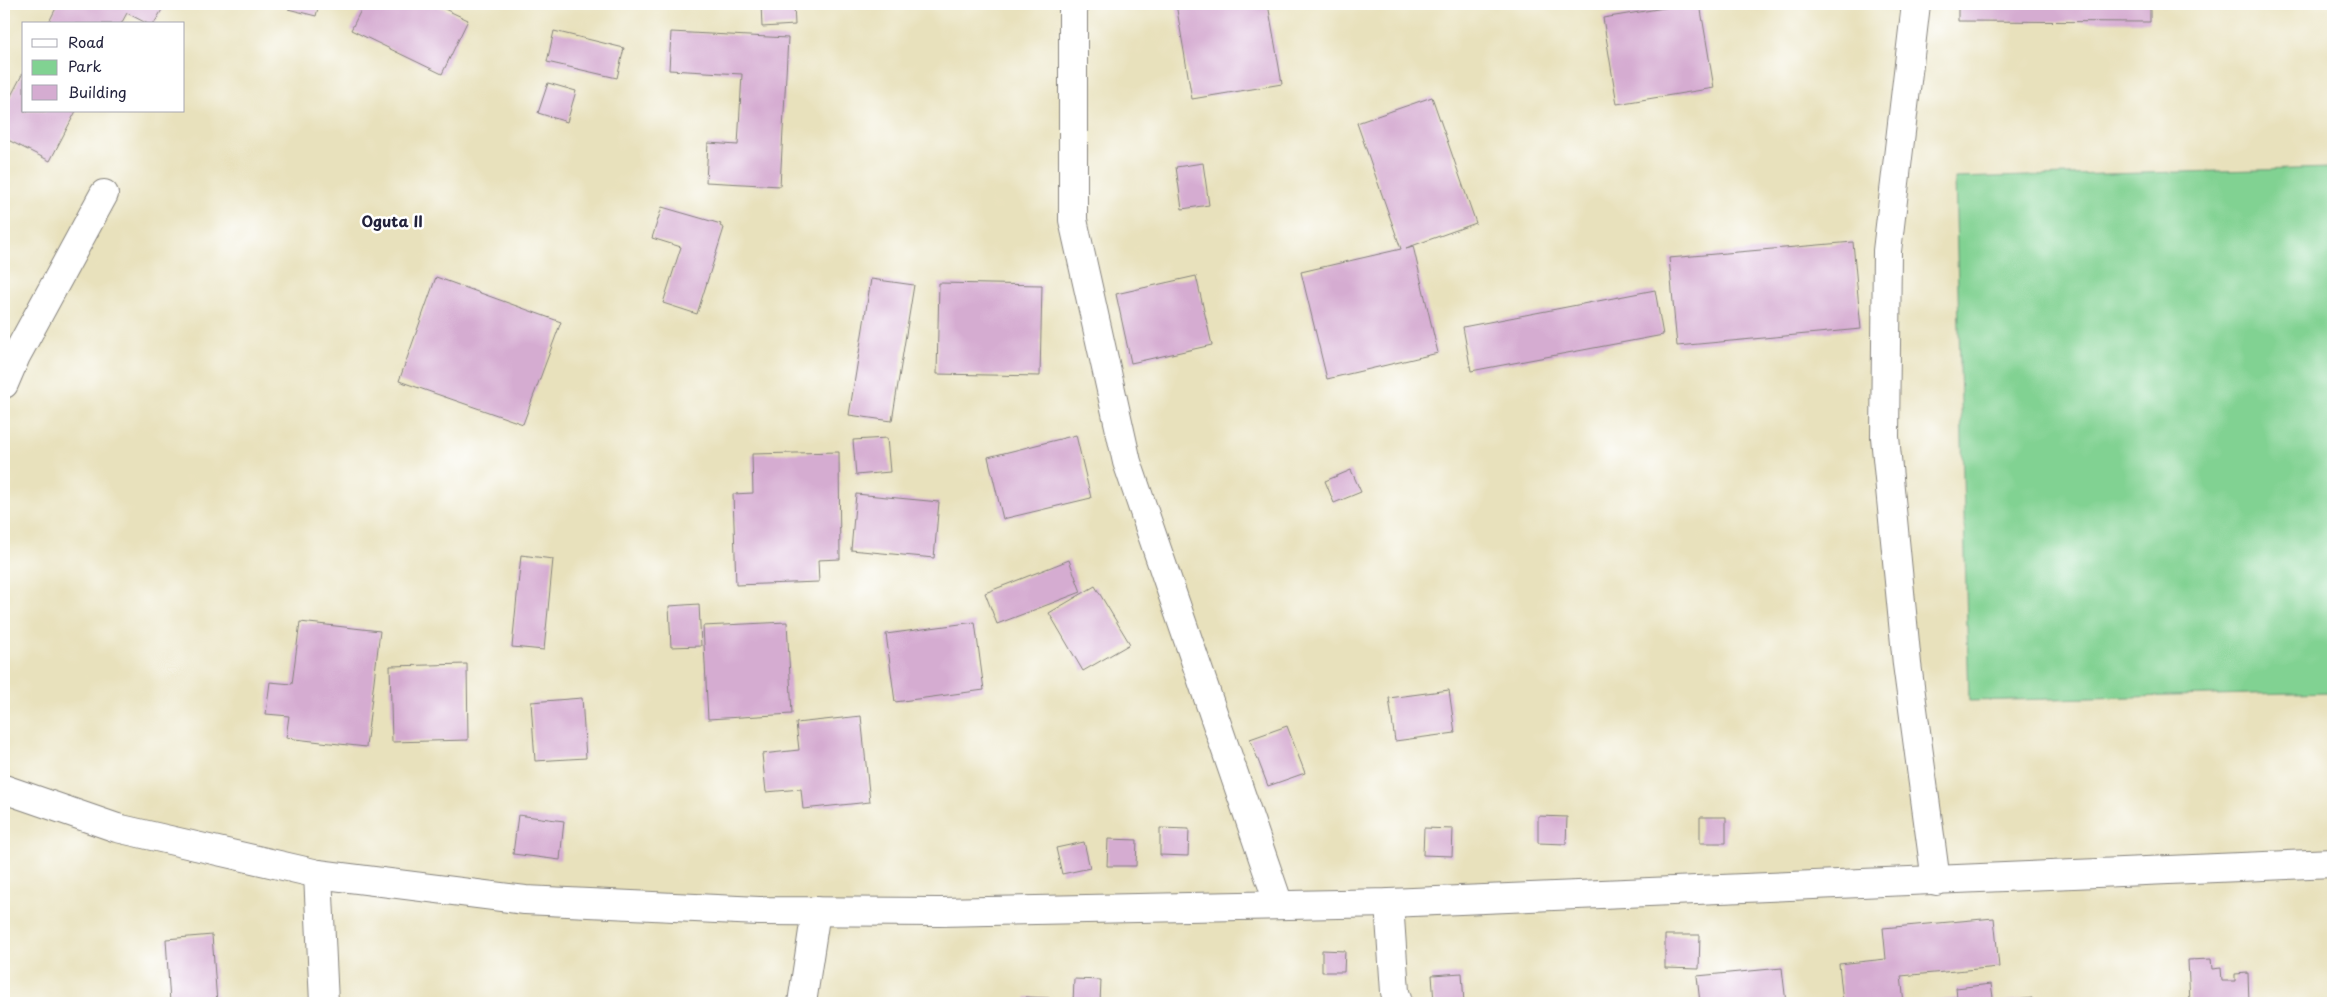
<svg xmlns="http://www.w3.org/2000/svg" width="2337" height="1007" viewBox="0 0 2337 1007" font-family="'Playpen Sans',sans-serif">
<rect width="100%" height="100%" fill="#fff"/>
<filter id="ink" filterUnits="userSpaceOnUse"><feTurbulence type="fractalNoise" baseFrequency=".02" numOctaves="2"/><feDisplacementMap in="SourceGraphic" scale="10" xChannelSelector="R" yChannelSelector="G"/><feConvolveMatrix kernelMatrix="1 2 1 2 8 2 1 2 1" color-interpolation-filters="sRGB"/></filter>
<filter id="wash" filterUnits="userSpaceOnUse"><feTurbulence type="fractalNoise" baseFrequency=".0096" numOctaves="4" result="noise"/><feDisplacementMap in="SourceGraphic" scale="20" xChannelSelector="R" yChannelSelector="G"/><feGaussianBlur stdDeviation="1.12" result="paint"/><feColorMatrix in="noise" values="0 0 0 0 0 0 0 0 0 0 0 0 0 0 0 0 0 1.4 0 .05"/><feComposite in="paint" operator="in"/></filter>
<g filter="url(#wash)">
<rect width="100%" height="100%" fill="#e8e1bc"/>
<!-- green -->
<path fill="#81d292" stroke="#527a66" d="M2333 168V692L1969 701 1955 178Z"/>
<g id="blocks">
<!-- building -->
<path fill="#d5acd1" d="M58 4H165L154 24H148L127 13 121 24H48Z
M290 4H319L316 16 288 9Z
M364 4H434L468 20 442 74 351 30Z
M761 4H794L795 25 762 27Z
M1176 4H1268L1282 84 1192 99Z
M1688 4H1700L1714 88 1617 104 1603 18Z
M1958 4H2150V22L1958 21Z
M554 31 624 48 617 78 547 62Z
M671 32 788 38 780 186 706 182 708 143 738 145 742 74 669 70Z
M24 71V111H76L50 161 4 138V109Z
M548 83 576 91 567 122 538 113Z
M1432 97 1476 223 1406 248 1413 246 1438 353 1327 379 1301 272 1401 249 1357 123Z
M1203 163 1209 205 1182 209 1176 167Z
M662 207 721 224 720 226 724 228 697 314 663 303 681 247 652 238Z
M1853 242 1861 329 1677 346 1669 258Z
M1196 276 1212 345 1131 363 1116 294Z
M436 277 561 322 523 424 399 381Z
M871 279 914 285 892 421 849 415Z
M939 283 1042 285 1040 376 937 374Z
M1655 290 1663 335 1471 371 1463 327Z
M1076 435 1091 498 1003 519 988 457Z
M887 438 890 472 856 475 853 440Z
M839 452 840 559 818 560 819 582 736 585 733 494 753 493 752 454Z
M1351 470 1361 492 1334 503 1325 481Z
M856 494 939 502 934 558 851 550Z
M521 555 553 559 544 650 512 647Z
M1069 560 1081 592 997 624 985 593Z
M1095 586 1130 644 1083 671 1049 613Z
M699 604 701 646 671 647 669 606Z
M300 622 380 631 366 747 286 738 289 716 266 714 270 682 292 684Z
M787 622 792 714 708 719 703 626Z
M975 622 984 690 895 702 886 634Z
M467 664 468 740 392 742 390 666Z
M1449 690 1455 733 1395 741 1389 698Z
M582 698 586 758 535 761 531 702Z
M861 716 870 802 803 809 801 789 766 792 762 754 799 750 796 723Z
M1287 726 1305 773 1268 786 1250 739Z
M518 815 564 821 560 860 513 854Z
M1538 816 1567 817 1566 844 1538 843Z
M1700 817H1726V843H1700Z
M1160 828 1189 829 1188 856 1160 855Z
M1424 828 1453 829 1452 856 1423 855Z
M1108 839 1137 840 1136 866H1107Z
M1084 842 1090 868 1062 874 1056 848Z
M1994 918 1999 967 1901 976 1904 1003H1843L1839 964 1886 959 1883 928Z
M212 935 217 1003H170L166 939Z
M1665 935H1700L1699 969 1665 968Z
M1322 950 1345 951 1344 972H1322Z
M2211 959 2212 969 2221 968 2222 981H2235V974L2248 973 2249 1003H2190L2188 960Z
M1782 968 1786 1003H1700L1697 976Z
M1462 973 1464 1003H1434L1432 975Z
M1074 979 1101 980 1100 1003H1073Z
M1991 984 1994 1003H1934V1001L1957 998 1956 988Z
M1026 997 1049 998V1003H1026Z
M2032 998 2033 1003H2001V1002Z"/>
</g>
</g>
<g filter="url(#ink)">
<use href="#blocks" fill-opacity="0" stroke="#85827c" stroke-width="1"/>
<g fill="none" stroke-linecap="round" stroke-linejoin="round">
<!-- street casing -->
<g stroke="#85827c" stroke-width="30">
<path id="street" d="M1073 4V220L1127 462 1279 905
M1916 4 1887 251 1885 437 1907 664 1936 881
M4 384 16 356 104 194
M318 874 324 1003
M1389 903 1395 992 1398 1003
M802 1003 816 911"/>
</g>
<!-- secondary casing -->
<g stroke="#85827c" stroke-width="30">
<path id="secondary" d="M4 789 117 828 318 874 525 900 759 911 940 912 1389 903 2333 863"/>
</g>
<!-- street -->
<use href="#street" stroke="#fff" stroke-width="28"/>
<!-- secondary -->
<use href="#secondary" stroke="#fff" stroke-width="28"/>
</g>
</g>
<g text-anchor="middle" stroke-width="5" stroke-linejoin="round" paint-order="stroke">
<!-- quarter labels -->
<g font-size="15" font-weight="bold" fill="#22223b" stroke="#fff">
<text x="392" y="227">Oguta II</text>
</g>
</g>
<!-- margin -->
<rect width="2337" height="1007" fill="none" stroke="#fff" stroke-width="20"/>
<!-- legend -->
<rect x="22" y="22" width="162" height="90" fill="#ffffff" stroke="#a7a7b1"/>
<rect x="32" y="39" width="25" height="8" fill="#ffffff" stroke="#a7a7b1"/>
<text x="68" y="48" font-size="15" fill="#22223b">Road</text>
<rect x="32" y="60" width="25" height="15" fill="#81d292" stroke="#a7a7b1"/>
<text x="68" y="72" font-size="15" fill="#22223b">Park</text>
<rect x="32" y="85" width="25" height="15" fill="#d5acd1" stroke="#a7a7b1"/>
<text x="68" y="98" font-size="15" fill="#22223b">Building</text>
</svg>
